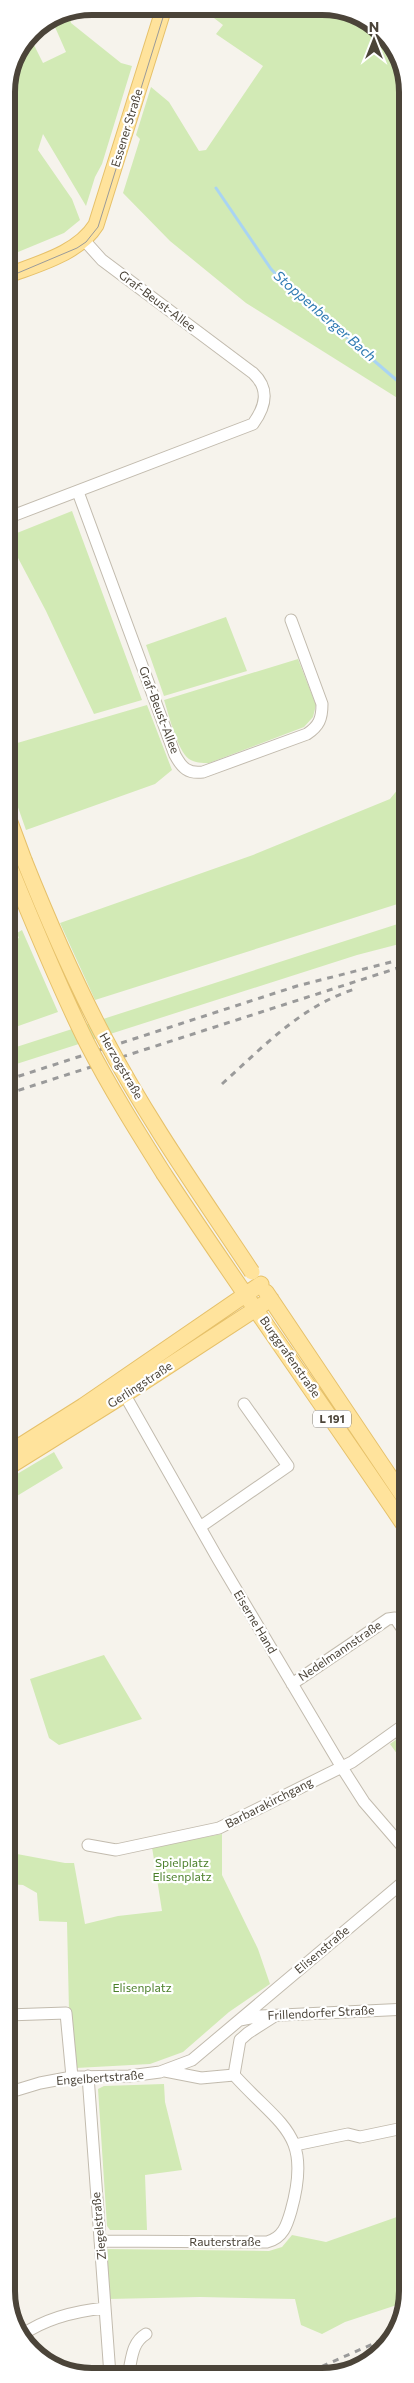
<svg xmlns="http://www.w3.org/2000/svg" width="414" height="2383" viewBox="0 0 414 2383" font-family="Commissioner,sans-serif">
<rect width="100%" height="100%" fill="#f6f3ec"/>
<!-- green -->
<path fill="#d2eab5" d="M344 9 385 35 407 83V404L246 303 170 241 123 193 140 139 136 135 151 87 169 102 199 151 206 150 263 66 216 34 223 25 205 11Z
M59 13H70L71 23 121 63 132 66 102 164 95 177 86 206 43 134 38 150 72 199 80 220 64 233 6 257V86L23 50 34 45 43 63 66 52 51 18Z
M72 511 142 700 94 714 46 611 7 537Z
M226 617 247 671 164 696 146 645Z
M298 659 316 705 313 717 304 727 209 763C202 763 195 763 189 759 177 750 169 715 164 700Z
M147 705 172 770 155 784 26 830 7 776V746Z
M407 778V901L95 1000 60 923 253 855 390 799Z
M407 921V942L357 955 7 1067V1050Z
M22 930 58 1012 7 1030V944L19 938 17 933Z
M54 1452 63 1468 7 1502V1480Z
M7 1644 15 1681 7 1684Z
M104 1655 142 1719 59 1745 49 1738 30 1679Z
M408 1731V1769L390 1744Z
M222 1834V1875L258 1949 270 1984 229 2012 183 2052 150 2064 76 2068 69 2011 67 1922 39 1921 37 1893 23 1885 7 1884V1844L12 1845 17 1854 65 1863H74L85 1924 118 1916 162 1911 152 1847Z
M164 2084 165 2102 182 2170 145 2175 147 2230H110L107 2226 98 2089 104 2086Z
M408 2213V2291L403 2303 345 2322 322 2334 301 2325 295 2299 200 2297 108 2299 104 2249 269 2251 282 2247 292 2235 326 2242Z
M387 2347 333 2376H319Z"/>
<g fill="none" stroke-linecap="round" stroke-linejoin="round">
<!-- stream -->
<path stroke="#a9d4f2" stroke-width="3" d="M216 188 271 269 287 286 407 389"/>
<!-- minor casing -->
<g stroke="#c2bbae" stroke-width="13">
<path id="minor" d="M78 492 175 755C182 768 188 774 203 772L307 734C319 726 322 719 322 704L291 620
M7 518 253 424C266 406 270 389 253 373L102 260 84 240
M122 1390 218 1559 341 1766 364 1802 408 1853
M200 1527 288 1466 244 1404
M292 1684 388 1619 395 1618 408 1637
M88 1845 116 1850 219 1828 352 1762 408 1722
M7 2015 66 2013 72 2077
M240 2020 261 2016 408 2009
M165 2071 201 2078 234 2075
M234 2075 240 2040 248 2033 273 2017
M88 2076 110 2375
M7 2093 40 2083 72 2077 129 2076 160 2072 192 2060 408 1878
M295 2145 348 2134 360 2137 408 2127
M100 2241 267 2242C283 2238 287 2225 291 2211 313 2133 281 2127 234 2075
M16 2322 23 2334
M22 2335C46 2318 76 2311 105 2308
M128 2375C132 2360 131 2343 146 2334"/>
</g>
<!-- major casing -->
<g stroke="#e6c16a" stroke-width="17">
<path id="major" d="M6 276C37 264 78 254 96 225L163 11
M7 814 24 860
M164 1174C243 1294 327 1411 408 1531
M266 1292 407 1502
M7 1454 83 1406 261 1284
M7 1468 124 1395 271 1299"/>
</g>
<!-- minor -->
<use href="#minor" stroke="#fff" stroke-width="11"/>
<!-- major -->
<use href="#major" stroke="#ffe39c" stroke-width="15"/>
<!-- tram -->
<path stroke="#9a9a9a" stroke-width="1" d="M6 278 77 248 86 242 98 227 165 11"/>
<!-- rail -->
<path stroke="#9a9a9a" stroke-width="3" stroke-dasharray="6 6" stroke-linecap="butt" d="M7 1080 297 986 407 958
M222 1084C263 1047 301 1006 355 989
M7 1094 407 965
M300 2376 391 2336"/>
<!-- major-bridge casing -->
<g stroke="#e6c16a" stroke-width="17" stroke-linecap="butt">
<path id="major-bridge" d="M24 860C48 920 74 980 104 1037 147 1119 201 1195 252 1272
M9 865C34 925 58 985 87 1043 110 1088 137 1131 164 1174"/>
</g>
<!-- major-bridge -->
<use href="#major-bridge" stroke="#ffe39c" stroke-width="15"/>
</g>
<g text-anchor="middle" stroke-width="4.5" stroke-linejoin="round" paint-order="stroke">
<!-- shield labels -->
<rect fill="#fff" stroke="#817c74" stroke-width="1" x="313" y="1410.5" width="38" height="17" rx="4"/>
<g font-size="11" font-weight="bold" fill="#4b4439">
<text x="332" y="1423">L 191</text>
</g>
<!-- street labels -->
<g font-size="12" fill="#4b4439" stroke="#fff">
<text transform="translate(127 128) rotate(-73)" y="4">Essener Straße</text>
<text transform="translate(157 301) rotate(37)" y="4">Graf-Beust-Allee</text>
<text transform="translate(159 710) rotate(69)" y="4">Graf-Beust-Allee</text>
<text transform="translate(121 1066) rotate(60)" y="4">Herzogstraße</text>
<text transform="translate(290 1357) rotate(55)" y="4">Burggrafenstraße</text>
<text transform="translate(140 1385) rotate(-33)" y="4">Gerlingstraße</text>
<text transform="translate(255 1622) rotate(59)" y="4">Eiserne Hand</text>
<text transform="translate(340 1651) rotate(-34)" y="4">Nedelmannstraße</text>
<text transform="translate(269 1803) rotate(-27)" y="4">Barbarakirchgang</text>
<text transform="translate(322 1950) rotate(-40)" y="4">Elisenstraße</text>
<text transform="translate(321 2013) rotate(-3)" y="4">Frillendorfer Straße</text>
<text transform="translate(100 2078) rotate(-4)" y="4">Engelbertstraße</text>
<text transform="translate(99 2226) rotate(-95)" y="4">Ziegelstraße</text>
<text x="225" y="2246">Rauterstraße</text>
</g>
<!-- park labels -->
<g font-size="12" fill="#4a7f2a" stroke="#fff">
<text x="182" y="1867">Spielplatz<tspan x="182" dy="14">Elisenplatz</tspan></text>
<text x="142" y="1992">Elisenplatz</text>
</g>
<!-- water labels -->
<g font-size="14" font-style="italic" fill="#2e7ab2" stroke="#fff">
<text transform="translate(325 316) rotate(41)" y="5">Stoppenberger Bach</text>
</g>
</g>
<!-- crop -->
<path d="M0 0H414V2383H0ZM92 15H322A77 77 0 0 1 399 92V2291A77 77 0 0 1 322 2368H92A77 77 0 0 1 15 2291V92A77 77 0 0 1 92 15Z" fill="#fff" fill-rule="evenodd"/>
<path fill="none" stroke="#4b4439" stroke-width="6" d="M92 15H322A77 77 0 0 1 399 92V2291A77 77 0 0 1 322 2368H92A77 77 0 0 1 15 2291V92A77 77 0 0 1 92 15Z"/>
<!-- north arrow -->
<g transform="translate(374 40)" stroke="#ffffff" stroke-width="4" paint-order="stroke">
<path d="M0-4L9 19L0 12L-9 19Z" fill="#4b4439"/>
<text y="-8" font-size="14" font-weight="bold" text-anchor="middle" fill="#4b4439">N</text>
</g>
</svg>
